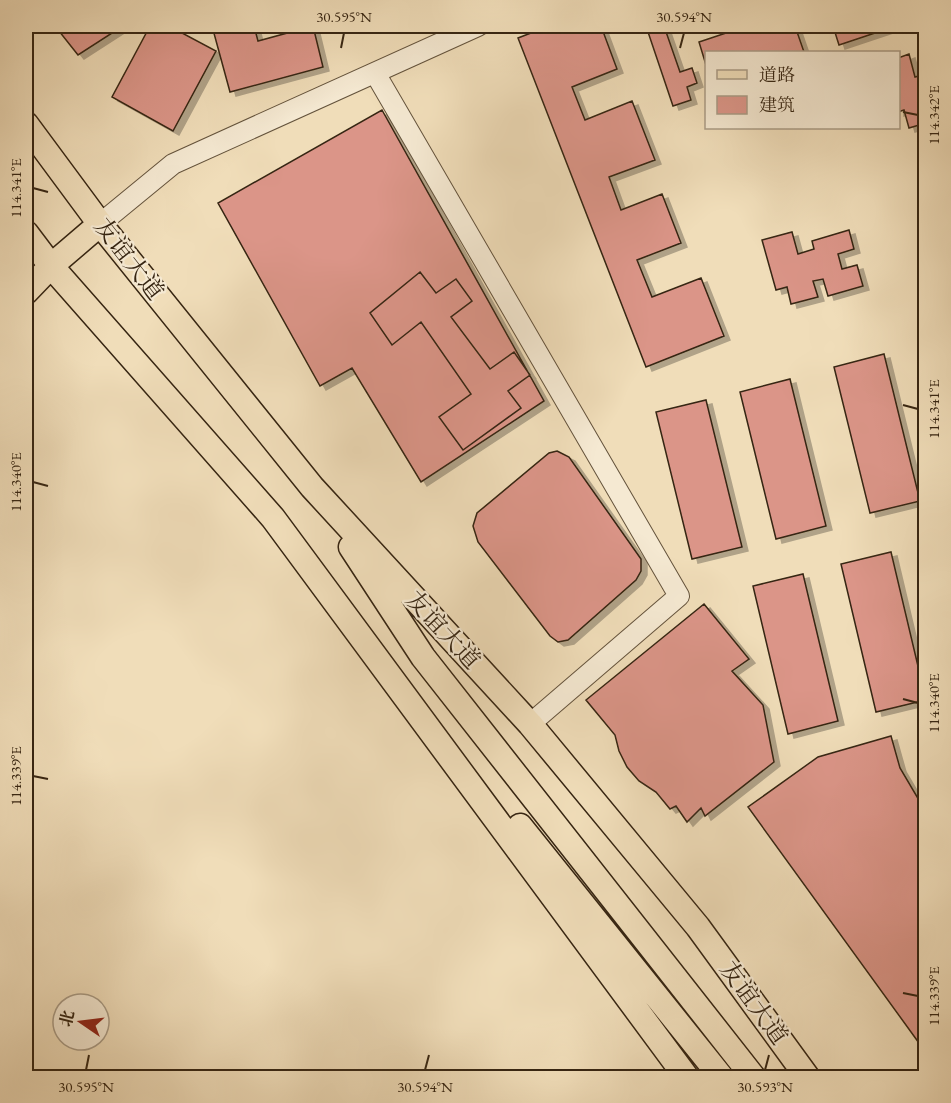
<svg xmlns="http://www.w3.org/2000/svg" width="951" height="1103" viewBox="0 0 951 1103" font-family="'EB Garamond','Noto Serif SC',serif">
<defs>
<filter id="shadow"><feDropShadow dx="6" dy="4" stdDeviation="0" flood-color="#0004"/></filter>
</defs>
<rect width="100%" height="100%" fill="#f0ddb9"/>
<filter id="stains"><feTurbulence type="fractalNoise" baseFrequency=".00333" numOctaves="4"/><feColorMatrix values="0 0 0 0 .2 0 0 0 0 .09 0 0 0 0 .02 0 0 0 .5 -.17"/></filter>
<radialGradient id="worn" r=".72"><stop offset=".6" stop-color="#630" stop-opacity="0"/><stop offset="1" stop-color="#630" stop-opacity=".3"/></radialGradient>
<!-- building -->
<path fill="#db9588" stroke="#362512" stroke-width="1.5" filter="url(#shadow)" d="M55 26H123L78 55Z
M150 26H169L216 51 173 131 112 97Z
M212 26H254L258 41 313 26 323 67 230 92Z
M549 26H601L617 69 572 87 585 120 632 101 655 160 609 177 621 210 662 194 681 243 637 260 652 297 701 278 724 336 646 367 518 38Z
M646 26H664L680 72 692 68 697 83 687 87 691 100 673 106Z
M747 26H795L804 52H706V65L699 42Z
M833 26H896L839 45Z
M909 54 915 77 926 74V123L909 128 904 110 898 112V58Z
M382 110 544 401 421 482 352 368 320 386 218 203Z
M926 193V221L918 195Z
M849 230 854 249 838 254 842 269 857 265 863 286 828 296 823 279 813 281 818 297 791 304 787 287 776 290 762 240 792 232 798 254 814 249 812 241Z
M420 272 436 293 456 279 472 301 451 317 490 369 514 352 530 375 508 391 521 408 463 450 439 417 471 394 421 322 392 345 370 313Z
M926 343V377L918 345Z
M884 354 920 501 870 513 834 367Z
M790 379 826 526 776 539 740 392Z
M706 400 742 547 692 559 656 412Z
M557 451 569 457 641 559V571L636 580 568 640 558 642 550 636 478 542 473 526 477 513 549 453Z
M891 552 926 700 876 712 841 564Z
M803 574 838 721 788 734 753 586Z
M704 604 749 659 732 671 763 705 774 762 705 816 701 808 687 822 676 806 670 809 656 792 639 781 627 767 619 751 615 735 586 700Z
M891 736 900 768 926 812V1045L919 1043 748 807 818 757Z"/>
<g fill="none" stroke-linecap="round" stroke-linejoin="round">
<!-- minor casing -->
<g stroke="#64533c" stroke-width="22">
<path id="minor" d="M375 73 679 596 530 724
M100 224 173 164 478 26"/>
</g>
<!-- major casing -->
<g stroke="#362512" stroke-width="27">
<path id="major" d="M26 124 100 224 312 487 530 724 698 927 808 1078
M26 233 51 266 273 518 687 1078
M26 292 51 266 100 224
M351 547 423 657 754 1078
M520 826 722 1078"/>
</g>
<!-- minor -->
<use href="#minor" stroke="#f5e9d2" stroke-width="20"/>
<!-- major -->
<use href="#major" stroke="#f0ddb9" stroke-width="24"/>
</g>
<!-- ticks -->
<path fill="none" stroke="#362512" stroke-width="2" d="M341 48 344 33M680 48 684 33M903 112 918 115M33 188 48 192M903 405 918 409M33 482 48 486M903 699 918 703M33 776 48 779M903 993 918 996M86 1070 89 1055M425 1070 429 1055M765 1070 769 1055"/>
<g text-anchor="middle" stroke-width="4.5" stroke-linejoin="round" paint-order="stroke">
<!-- street labels -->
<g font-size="24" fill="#362512" stroke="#f5e9d2">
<text transform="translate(129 259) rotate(52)" y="8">友谊大道</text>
<text transform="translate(443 630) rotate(47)" y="8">友谊大道</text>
<text transform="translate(754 1003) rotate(54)" y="8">友谊大道</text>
</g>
</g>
<!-- margin -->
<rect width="951" height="1103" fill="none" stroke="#f0ddb9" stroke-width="66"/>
<!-- legend -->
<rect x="705" y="51" width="195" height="78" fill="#f5e9d2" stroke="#a99b85" stroke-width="1.5"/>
<rect x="717" y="70" width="30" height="9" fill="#f0ddb9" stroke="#a99b85" stroke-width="1.5"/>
<text x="759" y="81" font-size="18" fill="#362512">道路</text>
<rect x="717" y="96" width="30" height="18" fill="#db9588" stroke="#a99b85" stroke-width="1.5"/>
<text x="759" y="111" font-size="18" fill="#362512">建筑</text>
<!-- north arrow -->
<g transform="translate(81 1022) rotate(284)"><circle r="28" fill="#f5e9d2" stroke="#a99b85" stroke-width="1.5"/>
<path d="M0-4.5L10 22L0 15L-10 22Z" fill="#8f2418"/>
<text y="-9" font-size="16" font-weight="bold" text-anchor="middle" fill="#362512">北</text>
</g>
<rect x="33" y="33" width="885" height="1037" fill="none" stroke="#362512" stroke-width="2"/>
<g font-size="15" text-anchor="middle" fill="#362512">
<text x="344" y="22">30.595°N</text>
<text x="684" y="22">30.594°N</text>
<text transform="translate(934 115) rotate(-90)" y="5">114.342°E</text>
<text transform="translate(16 188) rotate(-90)" y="5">114.341°E</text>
<text transform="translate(934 409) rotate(-90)" y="5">114.341°E</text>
<text transform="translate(16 482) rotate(-90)" y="5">114.340°E</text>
<text transform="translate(934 703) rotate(-90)" y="5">114.340°E</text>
<text transform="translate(16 776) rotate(-90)" y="5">114.339°E</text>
<text transform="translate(934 996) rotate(-90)" y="5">114.339°E</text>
<text x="86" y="1092">30.595°N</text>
<text x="425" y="1092">30.594°N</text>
<text x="765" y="1092">30.593°N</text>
</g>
<rect width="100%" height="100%" filter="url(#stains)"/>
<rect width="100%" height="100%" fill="url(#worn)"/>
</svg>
